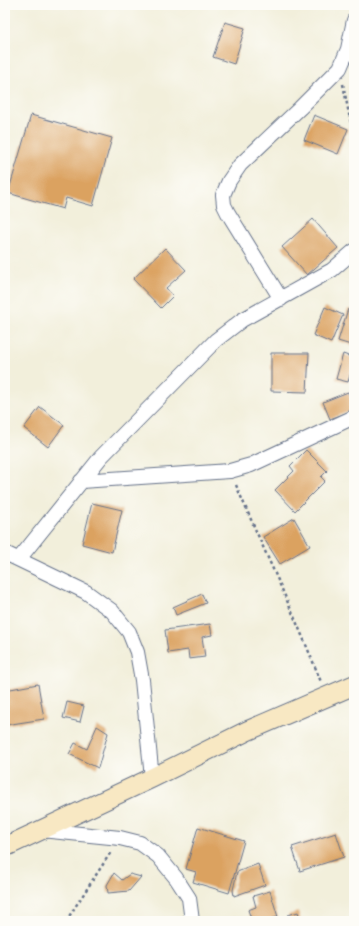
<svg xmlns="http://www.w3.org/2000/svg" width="359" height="926" viewBox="0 0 359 926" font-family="Mynerve,sans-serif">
<rect width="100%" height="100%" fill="#fdfcf7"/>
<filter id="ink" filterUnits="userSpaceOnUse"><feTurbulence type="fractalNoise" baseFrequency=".025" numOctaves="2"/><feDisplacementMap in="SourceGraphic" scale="8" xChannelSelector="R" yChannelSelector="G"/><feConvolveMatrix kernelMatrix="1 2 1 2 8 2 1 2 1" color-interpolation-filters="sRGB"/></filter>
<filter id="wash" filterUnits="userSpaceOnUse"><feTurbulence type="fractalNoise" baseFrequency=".012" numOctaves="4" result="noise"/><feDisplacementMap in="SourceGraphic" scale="16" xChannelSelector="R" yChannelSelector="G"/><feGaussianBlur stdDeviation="0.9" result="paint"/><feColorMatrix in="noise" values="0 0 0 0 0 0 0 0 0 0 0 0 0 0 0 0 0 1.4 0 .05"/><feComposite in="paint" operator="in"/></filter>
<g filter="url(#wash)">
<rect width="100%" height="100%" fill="#f2efdb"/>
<g id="blocks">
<!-- building -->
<path fill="#dba261" d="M225 22 245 28 234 64 213 57Z
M31 115 112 138 93 206 66 198 63 209 8 193Z
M314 115 348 129 338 154 304 140Z
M313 219 338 248 307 275 282 247Z
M165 248 186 270 166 288 173 296 161 308 133 279Z
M325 307 343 315 331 343 313 335Z
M348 309 354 311V346L338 341Z
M271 353H309L307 392 271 391Z
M343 354 354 358V362L348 382 336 379Z
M348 392 354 406V410L330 419 323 402Z
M40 407 64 425 48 447 24 428Z
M306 450 327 471 321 477 325 481 295 511 275 490 294 471 290 466Z
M92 503 122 510 112 552 82 544Z
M294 518 310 546 280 564 263 537Z
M202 594 206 603 176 615 173 607Z
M210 624 212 635 202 637 205 657 189 659 188 650 168 653 165 630Z
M38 684 44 719 5 725V690Z
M67 702 84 706 80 722 63 718Z
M97 726 108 733 98 768 69 754 75 743 87 749Z
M198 827 244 841 229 893 193 882 196 872 186 869Z
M336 833 344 857 300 871 292 847Z
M258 864 265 885 234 896 233 890 237 872Z
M114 873 122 880 130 874 141 877 129 891 108 893 107 885Z
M270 891 278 917 264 921H252L248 910 256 907 253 896Z
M298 912 301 921H290L288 915Z"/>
</g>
</g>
<g filter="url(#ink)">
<use href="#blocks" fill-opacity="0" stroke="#66728a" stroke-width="1"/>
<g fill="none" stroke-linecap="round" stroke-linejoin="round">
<!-- street casing -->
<g stroke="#66728a" stroke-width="16">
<path id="street" d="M281 299 228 213 224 205 223 195 229 181 240 165 300 108 340 68 348 49 354 20
M81 481 230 471 251 465 354 417
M5 553 86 592 112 611 129 632 137 652 142 680 152 778
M19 559 101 457 216 340 242 320 332 270 354 251
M41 830 120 838 140 843 158 856 176 878 189 898 192 921"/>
</g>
<!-- secondary casing -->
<g stroke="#66728a" stroke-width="21">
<path id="secondary" d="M5 847 152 778 247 731 354 685"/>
</g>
<!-- path -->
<path stroke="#66728a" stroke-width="2.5" stroke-dasharray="3 3" stroke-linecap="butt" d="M343 84 350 119 354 133
M236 485C264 551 295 615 321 682
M66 921 111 852"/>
<!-- street -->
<use href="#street" stroke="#fff" stroke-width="14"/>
<!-- secondary -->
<use href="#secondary" stroke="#f8e8c3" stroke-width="19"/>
</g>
</g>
<!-- margin -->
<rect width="359" height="926" fill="none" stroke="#fdfcf7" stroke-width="20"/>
</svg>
